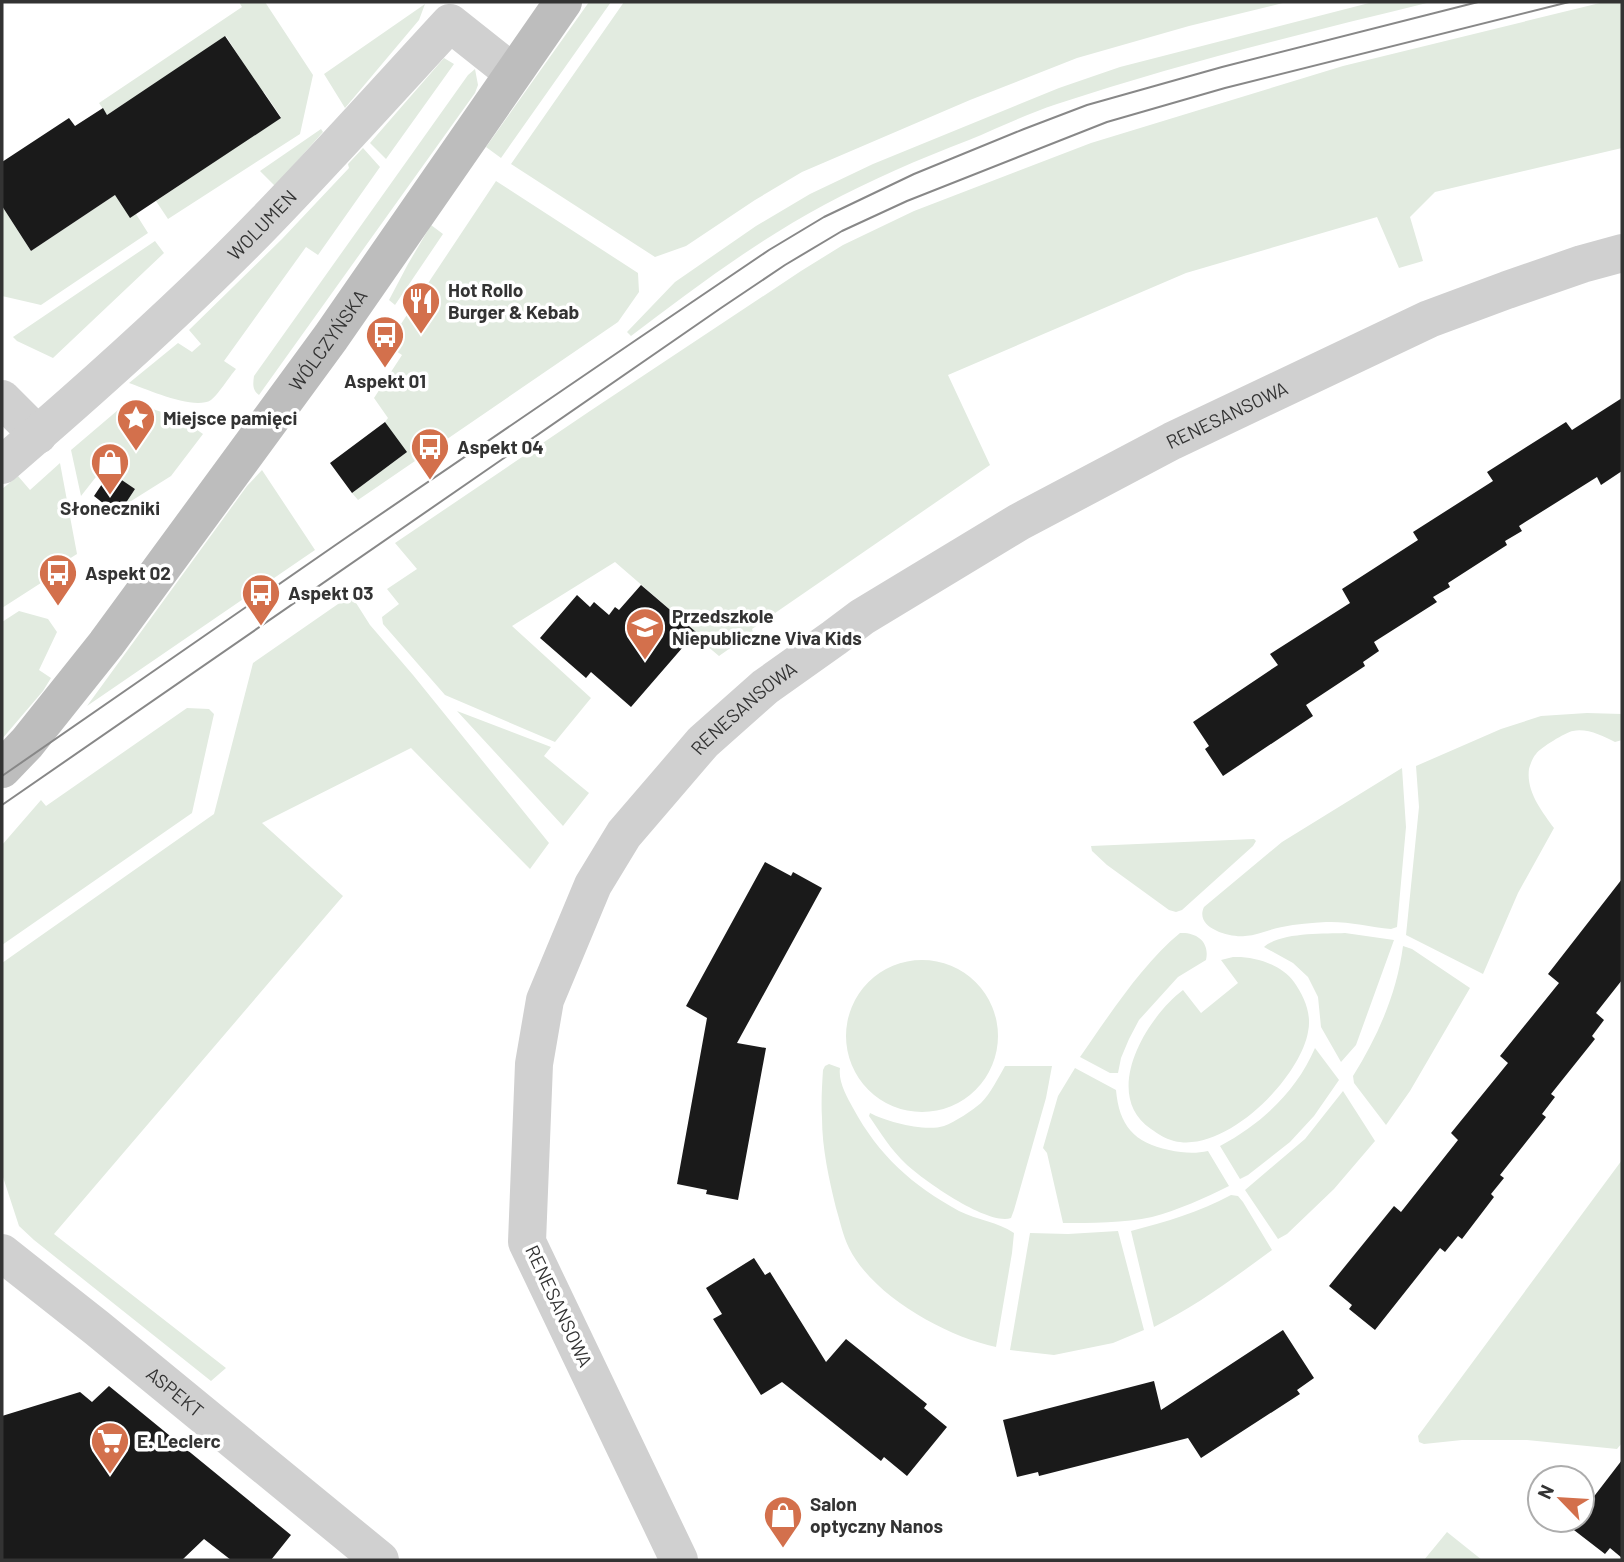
<svg xmlns="http://www.w3.org/2000/svg" width="1624" height="1562" viewBox="0 0 1624 1562" font-family="Barlow,sans-serif">
<rect width="100%" height="100%" fill="#fff"/>
<!-- green -->
<path fill="#e2ebe0" d="M239 2H265L313 75 300 134 168 219 156 201 281 117 264 92 262 93 226 36 107 115 99 103 242 7Z
M589 2H611L501 158 486 147Z
M624 2H1287L1189 26 1077 58 970 100 802 172 755 200 686 246 655 257 511 164Z
M1373 2H1431C1305 33 1180 63 1057 104 1027 114 998 128 969 140 919 159 871 180 824 205 755 242 693 289 631 336L627 332 675 282 756 226 810 194 873 164 1059 88 1120 67Z
M1604 2H1622V148L1435 192 1410 217 1423 261 1399 268 1377 217 1186 273 948 375 990 465 752 629 753 632 719 656 694 635 696 632 615 562 512 626 591 698 555 742 445 695 383 624 382 617 399 604 387 589 417 569 395 543 590 411 801 271 843 245 914 211 1091 143 1343 66Z
M425 4 419 20 345 108 324 74Z
M444 58 454 64 386 159 370 143Z
M475 69 478 85 475 93 259 395C252 390 253 384 254 376L468 75Z
M321 129 323 132 275 186 260 171Z
M363 148 380 167 318 255 306 247 224 361 236 369C230 376 217 396 211 400 194 411 147 389 129 383L178 343 192 352 201 344 189 330 282 239 349 168 348 164Z
M496 181 638 273 639 292 618 322 358 500 352 493 404 454 385 422 388 418 374 398 402 355 387 345Z
M115 195 136 214 148 233 41 305 2 296V206L31 251Z
M431 225 443 234 395 305 389 300 408 264Z
M155 241 164 253 53 358 17 341 13 337Z
M131 402 180 418 203 434 171 476 128 503H126L135 489 103 468 81 496 71 450 125 404Z
M60 463 77 554 61 564 58 572 2 608V489L18 476 30 490Z
M262 470 315 550 87 706 247 486Z
M351 595 370 625 413 675 549 843 530 869 411 748 262 823 343 896 54 1234 226 1368 211 1381 34 1240 19 1226 2 1174V963L214 814 253 663Z
M19 611 48 619 57 632 39 670 51 678 43 691 2 739V622Z
M187 708 209 709 214 714 192 813 2 945V845L41 800 46 806Z
M457 711 551 747 544 756 589 793 563 826Z
M1587 713 1622 714V740L1615 742C1603 736 1587 728 1573 731 1566 732 1540 748 1536 754 1533 757 1530 765 1529 769 1526 792 1542 811 1554 828L1518 893 1483 974 1406 935 1419 807 1416 766 1501 729 1541 716Z
M1402 768 1406 827 1397 927 1391 929C1370 927 1347 921 1326 922 1312 923 1296 924 1282 927 1270 929 1258 935 1245 936 1230 938 1194 928 1204 907L1282 842Z
M1254 839 1256 841 1253 846 1182 910 1176 912 1169 910 1107 865 1092 851 1091 846Z
M1180 933C1197 932 1210 942 1206 960L1178 977 1139 1020 1129 1039 1121 1058 1118 1073H1110L1080 1057C1108 1017 1142 964 1180 933Z
M1345 933 1394 940 1356 1045 1341 1062 1321 1027 1318 997 1308 977 1293 963 1264 947C1281 932 1323 934 1345 933Z
M1403 946 1412 949 1470 988 1410 1091 1386 1125 1354 1083 1353 1076C1378 1036 1397 993 1403 946Z
M1233 957C1254 956 1281 964 1294 982 1304 996 1312 1014 1308 1032 1300 1078 1226 1154 1174 1141 1166 1139 1158 1134 1151 1129 1100 1094 1147 1017 1183 990L1201 1013 1238 983 1221 960Z
M846 1036a76 76 0 1 1 152 0a76 76 0 1 1-152 0Z
M1315 1048 1339 1080 1314 1116 1290 1142 1248 1175 1240 1179 1220 1146C1262 1123 1296 1092 1315 1048Z
M829 1064 840 1068C838 1082 847 1097 853 1108 879 1156 912 1185 959 1211 977 1220 998 1222 1014 1233L1012 1253 996 1347C945 1336 873 1296 849 1248 843 1236 840 1221 836 1208 829 1179 822 1148 822 1118 821 1103 822 1086 823 1070L825 1066Z
M1005 1066H1052L1046 1098 1014 1210 1011 1218C988 1226 923 1180 906 1164 891 1150 880 1132 869 1116L870 1113C887 1122 925 1132 944 1126 955 1122 973 1110 981 1103 991 1093 998 1078 1005 1066Z
M1075 1068 1116 1090C1119 1125 1134 1143 1169 1150 1183 1153 1195 1154 1208 1151L1229 1186C1205 1198 1178 1210 1152 1217 1125 1223 1090 1223 1063 1223L1047 1153 1043 1148 1058 1096Z
M1343 1091 1375 1141 1334 1189 1287 1234 1278 1239 1245 1190 1305 1139Z
M1622 1160V1443L1617 1449 1527 1440H1462L1424 1444 1419 1442 1418 1436Z
M1231 1195 1238 1196 1243 1202 1272 1250C1234 1278 1196 1306 1154 1327L1131 1231C1165 1222 1200 1212 1231 1195Z
M1118 1231 1144 1330 1113 1343 1054 1355 1010 1350 1030 1233 1068 1234Z
M1447 1532 1482 1560H1424Z"/>
<!-- building -->
<path fill="#1a1a1a" d="M225 36 281 118 130 218 115 195 31 251 2 206V162L69 118 75 126 103 108 107 115Z
M1622 398V471L1601 485 1597 477 1519 526 1522 531 1505 541 1507 545 1448 583 1450 587 1433 597 1437 602 1374 642 1379 651 1363 662 1365 666 1306 705 1313 716 1223 776 1205 749 1209 746 1193 722 1278 665 1270 654 1350 603 1342 589 1418 540 1413 532 1493 481 1487 472 1566 422 1572 430Z
M385 422 407 452 352 493 330 463Z
M110 472 135 489 118 515 94 496Z
M641 585 696 632 631 707 591 672 586 678 540 638 577 595 590 607 594 602 609 615 615 607 619 610Z
M765 862 791 876 793 872 822 888 737 1043 766 1048 738 1200 706 1194 707 1190 677 1184 707 1018 686 1006Z
M1622 879V980L1596 1013 1604 1020 1592 1036 1595 1039 1551 1094 1555 1097 1542 1114 1546 1117 1500 1175 1504 1178 1491 1194 1494 1197 1462 1239 1458 1236 1445 1252 1440 1248 1375 1330 1349 1309 1352 1305 1329 1286 1394 1206 1401 1212 1458 1140 1451 1133 1508 1063 1500 1056 1559 983 1548 974Z
M754 1258 765 1275 770 1272 826 1362 846 1339 927 1404 924 1408 947 1427 907 1476 884 1457 881 1461 782 1382 761 1395 713 1319 722 1314 706 1288Z
M1283 1330 1314 1378 1297 1390 1300 1394 1201 1458 1188 1438 1039 1476 1038 1472 1017 1477 1003 1420 1154 1381 1161 1410Z
M109 1386 291 1535 271 1560H231L204 1539 182 1560H2V1416L80 1392 92 1402Z
M1622 1460V1558L1610 1548 1605 1554 1570 1527 1576 1520H1582V1512Z"/>
<g fill="none" stroke-linecap="round" stroke-linejoin="round">
<!-- minor -->
<g stroke="#d0d0d0" stroke-width="38">
<path d="M2 399 38 435"/>
<path id="s1" d="M2 465C93 387 183 307 266 221 329 156 389 89 450 23L513 73"/>
<path id="s2" d="M2 1253 97 1328 380 1560"/>
<path id="s3" d="M679 1560 527 1242 534 1064 545 1000 593 885 624 834 703 742 765 687 834 638 862 617 1019 522 1172 441 1429 319 1507 290 1582 264 1622 253"/>
</g>
<!-- secondary -->
<path stroke="#bdbdbd" stroke-width="38" id="s4" d="M2 769 27 743 106 644 331 337 563 2"/>
<!-- tram -->
<path stroke="#888" stroke-width="2" d="M2 776 337 544 639 338 769 250 824 217 914 174 1024 129 1087 105 1222 67 1478 2
M2 805 721 308 785 265 842 231 907 201 1107 122 1225 88 1569 2"/>
</g>
<!-- icons -->
<defs>
<g id="restaurant-pin" transform="scale(2.0125)"><path d="M0 17L-7.5 6A9.5 9.5 0 1 1 7.5 6Z" fill="#d3704c" stroke="#fff"/><path d="M-5-6h1v4h1v-4h1v4h1v-4h1v5L-1.5 .5V6h-2V.5L-5-1ZM5-6V6H3V1.5H1.5Q1.5-4 5-6Z" fill="#fff"/></g>
<g id="bus-pin" transform="scale(2.0125)"><path d="M0 17L-7.5 6A9.5 9.5 0 1 1 7.5 6Z" fill="#d3704c" stroke="#fff"/><path d="M-5-6H5V4H4V6H2V4H-2V6H-4V4H-5ZM-3.5-4V0h7V-4ZM-3.5 1.2v1.5H-2V1.2ZM2 1.2v1.5H3.5V1.2Z" fill="#fff"/></g>
<g id="sight-pin" transform="scale(2.0125)"><path d="M0 17L-7.5 6A9.5 9.5 0 1 1 7.5 6Z" fill="#d3704c" stroke="#fff"/><path d="M0-6L1.8-2.2L6-1.7L2.9 1.2L3.7 5.4L0 3.3L-3.7 5.4L-2.9 1.2L-6-1.7L-1.8-2.2Z" fill="#fff"/></g>
<g id="shop-pin" transform="scale(2.0125)"><path d="M0 17L-7.5 6A9.5 9.5 0 1 1 7.5 6Z" fill="#d3704c" stroke="#fff"/><path d="M-5-2.5h2.3a2.7 3.5 0 0 1 5.4 0H5L5.5 6h-11ZM-1.5-2.5h3a1.5 2.3 0 0 0-3 0Z" fill="#fff"/></g>
<g id="school-pin" transform="scale(2.0125)"><path d="M0 17L-7.5 6A9.5 9.5 0 1 1 7.5 6Z" fill="#d3704c" stroke="#fff"/><path d="M0-5L7-2L0 1L-7-2ZM-4 1L0 2.5L4 1V4Q0 6-4 4Z" fill="#fff"/></g>
<g id="supermarket-pin" transform="scale(2.0125)"><path d="M0 17L-7.5 6A9.5 9.5 0 1 1 7.5 6Z" fill="#d3704c" stroke="#fff"/><path d="M-6-5.5h2.5l.6 2H6L4.5 2H-2.5L-4.4-4H-6ZM-1.5 3.2a1.3 1.3 0 1 0 .1 0ZM3 3.2a1.3 1.3 0 1 0 .1 0Z" fill="#fff"/></g>
</defs>
<g fill-rule="evenodd">
<use href="#restaurant-pin" x="421" y="301"/>
<use href="#bus-pin" x="385" y="335"/>
<use href="#sight-pin" x="136" y="418"/>
<use href="#bus-pin" x="430" y="447"/>
<use href="#shop-pin" x="110" y="462"/>
<use href="#bus-pin" x="58" y="573"/>
<use href="#bus-pin" x="261" y="593"/>
<use href="#school-pin" x="645" y="627"/>
<use href="#supermarket-pin" x="110" y="1441"/>
<use href="#shop-pin" x="783" y="1515"/>
</g>
<g text-anchor="middle" stroke-width="7" stroke-linejoin="round" paint-order="stroke">
<!-- street labels -->
<g font-size="19" fill="#333" stroke="#fff">
<text dy="7" stroke="none"><textPath href="#s1" startOffset="354">WOLUMEN</textPath></text>
<text dy="7" stroke="none"><textPath href="#s4" startOffset="539">WÓLCZYŃSKA</textPath></text>
<text dy="7" stroke="none"><textPath href="#s3" startOffset="1521">RENESANSOWA</textPath></text>
<text dy="7" stroke="none"><textPath href="#s3" startOffset="954">RENESANSOWA</textPath></text>
<text transform="translate(559 1306) rotate(65)" y="7">RENESANSOWA</text>
<text dy="7" stroke="none"><textPath href="#s2" startOffset="222">ASPEKT</textPath></text>
</g>
<!-- poi labels -->
<g font-size="19" font-weight="bold" fill="#333" stroke="#fff" text-anchor="start">
<text x="448" y="297">Hot Rollo<tspan x="448" dy="22">Burger &amp; Kebab</tspan></text>
<text x="385" y="388" text-anchor="middle">Aspekt 01</text>
<text x="163" y="425">Miejsce pamięci</text>
<text x="457" y="454">Aspekt 04</text>
<text x="110" y="515" text-anchor="middle">Słoneczniki</text>
<text x="85" y="580">Aspekt 02</text>
<text x="288" y="600">Aspekt 03</text>
<text x="672" y="623">Przedszkole<tspan x="672" dy="22">Niepubliczne Viva Kids</tspan></text>
<text x="137" y="1448">E. Leclerc</text>
<text x="810" y="1511">Salon<tspan x="810" dy="22">optyczny Nanos</tspan></text>
</g>
</g>
<!-- border -->
<rect width="1624" height="1562" fill="none" stroke="#333333" stroke-width="7"/>
<!-- north arrow -->
<g transform="translate(1561 1499) rotate(295)"><circle r="33" fill="#ffffff" stroke="#adadad" stroke-width="2"/>
<path d="M0-5L12 26L0 18L-12 26Z" fill="#d3704c"/>
<text y="-10" font-size="19" font-weight="bold" text-anchor="middle" fill="#333333">N</text>
</g>
</svg>
